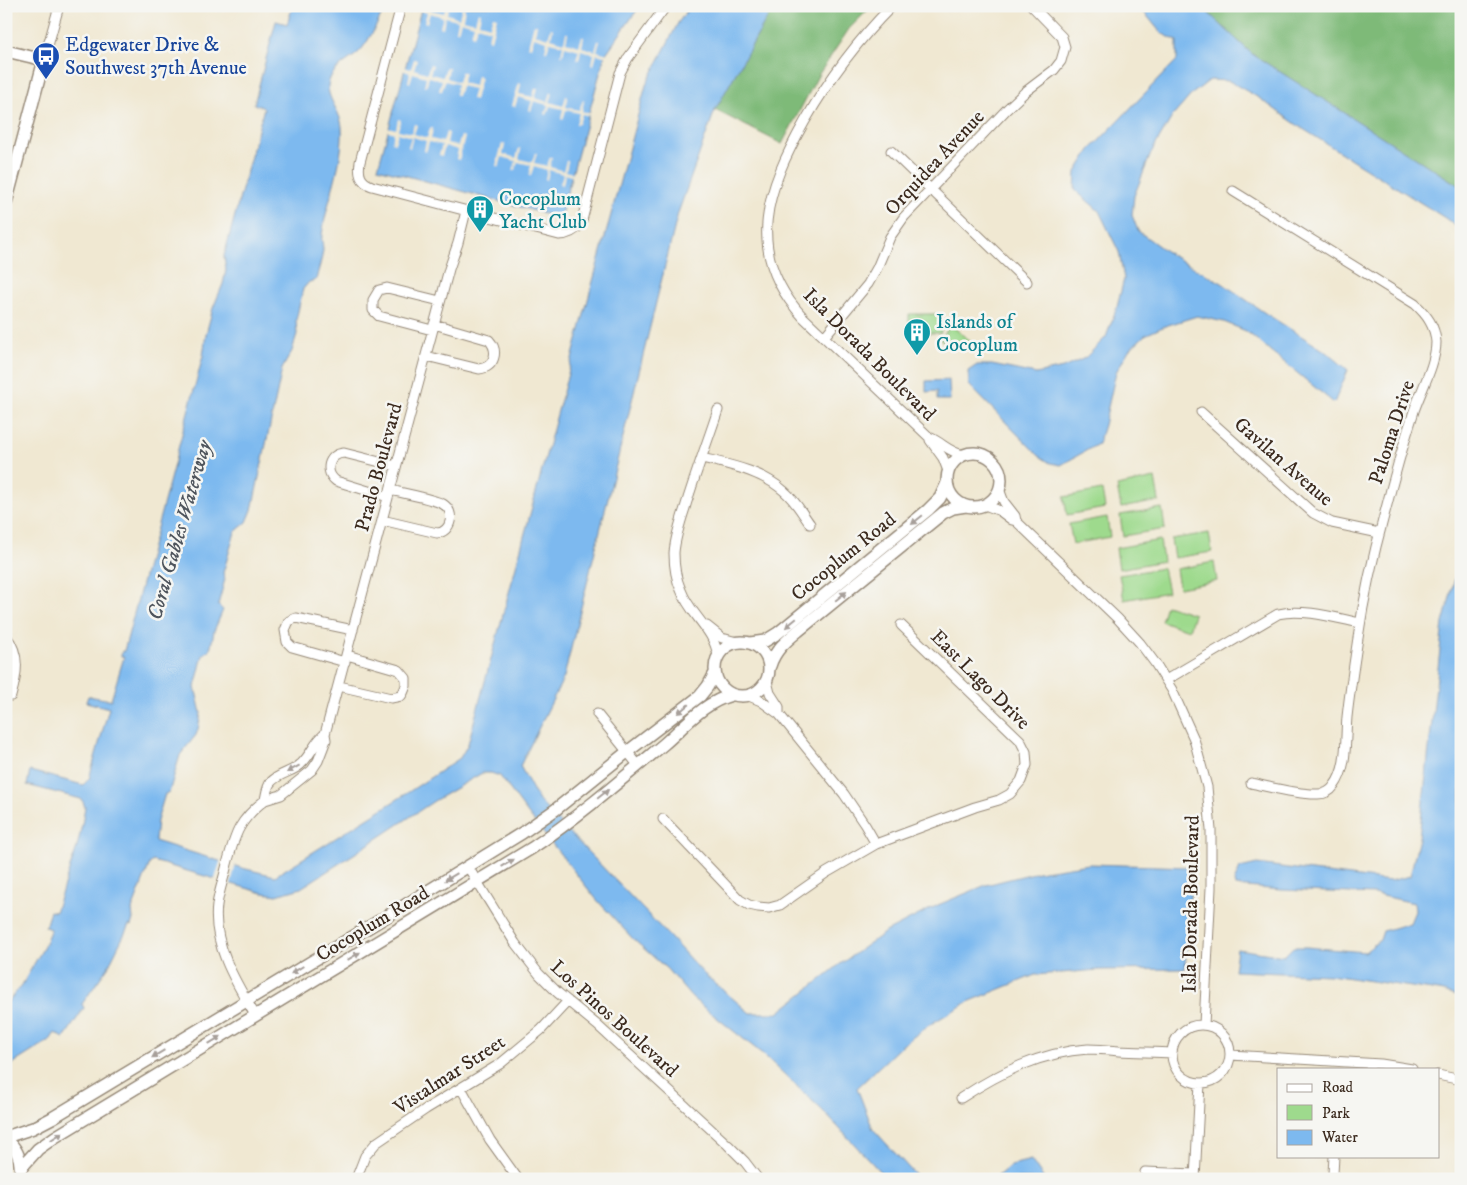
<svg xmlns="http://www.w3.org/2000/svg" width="1467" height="1185" viewBox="0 0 1467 1185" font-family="'IM FELL DW Pica',serif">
<rect width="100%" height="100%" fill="#f6f6f2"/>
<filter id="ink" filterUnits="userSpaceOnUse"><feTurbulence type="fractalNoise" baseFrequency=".02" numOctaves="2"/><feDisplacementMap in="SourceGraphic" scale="10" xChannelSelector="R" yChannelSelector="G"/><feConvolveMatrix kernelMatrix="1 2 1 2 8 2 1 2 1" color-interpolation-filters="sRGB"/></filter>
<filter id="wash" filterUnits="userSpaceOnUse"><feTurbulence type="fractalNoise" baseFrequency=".0096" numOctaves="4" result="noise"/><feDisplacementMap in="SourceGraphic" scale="20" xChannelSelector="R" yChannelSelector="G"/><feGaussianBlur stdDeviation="1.12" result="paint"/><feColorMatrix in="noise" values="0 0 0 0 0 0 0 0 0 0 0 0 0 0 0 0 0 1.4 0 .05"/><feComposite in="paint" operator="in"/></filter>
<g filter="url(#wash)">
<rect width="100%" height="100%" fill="#f0e8d2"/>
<!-- green -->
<path fill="#9eda8d" stroke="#6c8256" d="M909 314H940L941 333H909Z
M951 325 971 342 966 349 958 345H948L940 339Z
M1155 478 1159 501 1121 508 1117 486Z
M1102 490 1105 508 1067 515 1064 497Z
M1162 508 1165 529 1123 536 1120 515Z
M1107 517 1110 537 1073 544 1069 524Z
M1209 533 1212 552 1174 558 1171 539Z
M1160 540 1163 561 1119 569 1116 548Z
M1214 562 1217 581 1179 588 1176 569Z
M1163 568 1168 592 1124 600 1119 575Z
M1166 605 1194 614 1189 630 1161 621Z"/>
<!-- forest -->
<path fill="#7eba78" stroke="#5c724b" d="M774 6H872L849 29 819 74 782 144 715 110Z
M1201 6H1461V187L1252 54Z"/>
<!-- water -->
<path fill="#7db9ef" stroke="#5c7286" d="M293 6H385C381 18 368 43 359 52 349 61 333 68 329 81 324 96 341 111 342 127 344 164 327 199 322 235 321 240 323 245 323 250 322 260 318 270 316 280L309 282 303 289 296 320 297 334 292 351 282 369 252 510 247 522 235 532 223 573 225 579 218 605 223 610 214 631 211 646 209 650 203 655 195 687 201 713 198 729 196 735 180 755 169 793 165 794 157 821 155 841 242 868 275 876 401 797 460 758 468 744 646 85 678 23 690 6H774L715 110 678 213 564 677 520 766 539 801 667 934 704 974 750 1013H778L839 965 884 933 938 905 986 885 1038 872 1089 864 1192 867 1185 969 1099 970 1035 975 968 1002 929 1025 900 1047 857 1088 873 1129 919 1179H887L822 1110 765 1056 692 998 667 969 633 939 597 900 529 815 500 776 491 773H482L434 801 354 854 301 888 277 895 263 893 153 861 150 863 132 910 133 919 131 926 129 925 108 967 82 1004 84 1008 64 1038 55 1033 48 1043 47 1042 6 1068V1004L22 985 42 950 50 931V929L45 927 50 911 55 912 77 847 82 825 85 807 83 802 81 799 27 785 30 771 83 785 89 779 109 708 86 702 88 696 111 700 124 657 121 656 122 651H124L203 356 206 334 213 308 223 284 226 270 224 256 264 108 254 104 276 21 287 24Z
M422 6H640L605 55 560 218 378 168Z
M1139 6H1201L1252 54 1461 187V230L1445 218 1300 127 1259 98 1229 81 1210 80 1192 94 1172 117 1152 151 1134 196 1132 215 1138 231 1171 255 1222 283 1265 313 1328 353 1348 370 1334 403 1246 331 1224 322 1197 316 1165 326 1145 335 1129 350 1116 372 1104 425 1098 444 1061 465 1050 463 1038 455 969 385 968 371 977 365H992L1036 374 1063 368 1085 358 1106 337 1117 307 1124 279 1119 252 1099 211 1075 190 1076 172 1090 150 1177 60V41L1161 33Z
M949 380 950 400H937V391L926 392V381Z
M1461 556V997L1439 991 1330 975 1234 971 1237 949 1284 956 1293 947H1306L1365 952 1380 940 1383 931 1410 923 1415 911 1414 903 1374 894 1282 890 1235 886 1234 882 1240 868 1257 864 1390 881 1410 876 1419 838 1443 623Z
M1031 1160 1044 1179H994L1011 1165Z"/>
<!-- pier -->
<path fill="#f0e8d2" d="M429 6H431V10L444 13 446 6H449L447 14 459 18 462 7 465 8 463 19 475 22 478 12 481 13 479 23 490 26 493 16 497 17 491 40 488 39 490 30 477 26 474 36 471 35 474 25 461 21 458 31H456L458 20 445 17 443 28 440 27 443 17 430 13 427 23 424 22 427 13 418 10 419 7 428 9Z
M534 24H537L535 34 548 38 551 28 553 29 551 38 564 42 566 33H568L566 42 579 46 582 37H584L582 47 595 51 598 41H600L597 51 608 54 607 57 597 54 594 65 592 64 594 54 581 50 579 60 576 59 579 50 565 46 563 55H561L563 45 550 42 547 51H545L547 41 534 37 531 47 528 46Z
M414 59 417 60 414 69 427 73 430 64 433 65 430 74 443 77 446 67 449 68 447 78 458 82 461 72H465L462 83 474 86 477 76 481 77 475 100 471 99 474 89 461 86 458 96 455 95 457 84 445 81 442 91H439L442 80 429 77 426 87H424L426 77 413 73 410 83 408 82 410 73 402 70 403 67 411 69Z
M519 83 521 84 519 94 533 97 535 88H538L535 98 548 102 551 92 553 93 550 102 563 106 566 96 568 97 566 107 579 110 583 100 584 101 582 111 591 114V116L582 114 579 124H576L579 113 566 110 563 120 561 119 563 109 550 106 547 115 545 114 548 105 534 101 531 111 529 110 532 101 518 97 515 107 512 106Z
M398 119 401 120 398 130 412 133 414 124 417 125 414 134 427 138 430 128H433L431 139 443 142 446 132 449 133 447 143 458 146 461 136 465 137 459 160 456 159 458 150 445 146 442 156 439 155 442 145 429 142 426 152 424 151 426 141 413 137 410 148 408 147 411 137 398 133 395 143 392 142 394 133 386 130 387 127 396 129Z
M502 144H505L503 154 516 158 519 148 521 149 519 159 532 162 535 153H537L534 163 547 166 550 157H552L550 167 563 171 566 161H568L566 171 575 174 574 177 565 174 563 185 560 184 563 174 549 170 547 180 545 179 547 170 534 166 531 175H529L531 165 518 162 515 171H513L516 161 502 157 499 167 496 166Z
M221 859 236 864 230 887 214 882Z"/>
</g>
<g filter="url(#ink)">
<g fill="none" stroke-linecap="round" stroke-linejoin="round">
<!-- street casing -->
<g stroke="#968978" stroke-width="11">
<path id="street" d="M401 6 360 162C358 174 360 182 372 186L559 235C568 235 575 231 581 224L620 73 628 58 666 6
M892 6C858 40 829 79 805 121 767 188 743 252 803 317L929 437C943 443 948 452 964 455
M44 60 59 6
M891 151 1027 282
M1233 191 1415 304C1427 315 1435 326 1436 342 1436 364 1421 390 1414 411 1403 445 1393 481 1384 516 1373 556 1364 597 1358 638 1354 664 1350 690 1347 717 1345 739 1348 768 1334 786 1330 792 1324 794 1318 794 1299 795 1270 787 1251 783
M432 330 379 316 373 310V300L379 290 387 288 440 301
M824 337 868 284 877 268 890 237 904 217 1007 109 1025 92 1054 70 1061 61 1065 47 1062 37 1032 6
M426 356 479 369C495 367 499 351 489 340L434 324
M1201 412 1313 513 1332 523 1379 533
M930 440 943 458 948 471
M702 458C730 465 762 471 784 491 795 500 802 513 810 524
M999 489 1004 502 1015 516 1016 521
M388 497 336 481C324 472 328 454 344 453L396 466
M985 505 1000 511 1012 520 1016 521 1118 619 1140 643 1155 663 1172 690 1194 739 1207 787 1211 830V888L1204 1025
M382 520 437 533C451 532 456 512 443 504 433 499 403 493 390 490
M707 626 722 638 737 642
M6 636C21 655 17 675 11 696
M718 656C714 629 690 615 681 590 676 579 674 565 674 553 675 538 680 523 685 508 695 475 707 443 718 410
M345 662 292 647 287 642 285 630 289 621 296 618 353 630
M1166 680 1278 614C1302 608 1336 618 1360 623
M767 681 770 693 779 707V714
M339 686 391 698 401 696 403 693 406 686V678L399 670 347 655
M749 696 761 701 779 714 844 794 865 825 876 844
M597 714 638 765
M325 734C315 741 311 755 301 764 293 772 279 773 271 782 267 786 266 795 265 800L281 795 312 770 318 761 323 748 326 740 325 734 449 269 458 243 466 211
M663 819 740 900 749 905 758 907 769 908 780 905 826 873 876 844 975 807 999 800 1010 794 1021 781 1027 765 1026 752 1020 740 901 625
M468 867 515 943 539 974 558 993 597 1025 728 1145 745 1162 758 1179
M255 1015C236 983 212 944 217 905 219 891 224 878 227 864 235 834 239 820 265 800
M1172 1054a29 29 0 1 1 58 0a29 29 0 1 1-58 0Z
M1230 1055 1381 1064 1412 1069
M1438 1075 1461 1080
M461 1088 490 1140 518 1179
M961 1098C999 1073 1041 1052 1088 1049 1098 1049 1109 1050 1119 1051 1137 1052 1154 1052 1172 1053
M1145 1172 1195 1174
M1333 1174 1334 1156
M356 1179 365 1156 376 1143 426 1109 500 1064 541 1030 568 1001
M1195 1179 1200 1083"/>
</g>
<!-- secondary casing -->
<g stroke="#968978" stroke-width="14">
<path id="secondary" d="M6 51 44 60 6 203
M947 480a27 27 0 1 1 54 0a27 27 0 1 1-54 0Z
M715 669a27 27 0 1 1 54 0a27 27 0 1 1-54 0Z
M750 643 765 641 778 633 928 510 940 498 947 483
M770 666C775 650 786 641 798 631L943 513 953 508 966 506
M6 1137 33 1128 52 1118 394 912 522 833 555 810 627 752 700 696 708 686 715 673
M6 1139C19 1150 23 1163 19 1179
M21 1168 38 1149 55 1137 532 848C578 817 621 780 664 744 685 726 704 702 732 695"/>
</g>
<!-- street -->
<use href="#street" stroke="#fff" stroke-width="9"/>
<!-- secondary -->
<use href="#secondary" stroke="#fff" stroke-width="11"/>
</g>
<!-- one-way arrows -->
<defs><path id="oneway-solid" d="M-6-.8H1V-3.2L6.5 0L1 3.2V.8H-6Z" transform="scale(1.25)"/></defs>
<g fill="#a79f9a">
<use href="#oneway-solid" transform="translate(917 520) rotate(141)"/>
<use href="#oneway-solid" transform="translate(841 596) rotate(-39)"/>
<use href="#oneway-solid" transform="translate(791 623) rotate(140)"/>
<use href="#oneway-solid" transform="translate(683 709) rotate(141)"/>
<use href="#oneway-solid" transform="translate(293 769) rotate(151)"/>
<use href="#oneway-solid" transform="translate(603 794) rotate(-39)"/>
<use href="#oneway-solid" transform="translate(508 863) rotate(-31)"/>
<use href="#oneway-solid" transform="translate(451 877) rotate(149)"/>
<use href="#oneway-solid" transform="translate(354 956) rotate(-31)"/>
<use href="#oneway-solid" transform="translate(297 970) rotate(148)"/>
<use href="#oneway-solid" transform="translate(215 1040) rotate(-31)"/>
<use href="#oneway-solid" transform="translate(158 1054) rotate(149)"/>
<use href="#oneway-solid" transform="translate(57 1136) rotate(-32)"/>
</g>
</g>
<!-- icons -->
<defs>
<g id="bus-pin" transform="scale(1.4375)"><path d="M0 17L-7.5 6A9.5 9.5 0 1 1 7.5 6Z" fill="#1a4fb4" stroke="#f6f6f2"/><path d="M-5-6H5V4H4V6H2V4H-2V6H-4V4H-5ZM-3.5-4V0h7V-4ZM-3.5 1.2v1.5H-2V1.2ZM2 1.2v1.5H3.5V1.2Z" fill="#fff"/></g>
<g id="building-pin" transform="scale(1.4375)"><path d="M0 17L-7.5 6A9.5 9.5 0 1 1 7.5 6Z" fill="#0f9aa8" stroke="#f6f6f2"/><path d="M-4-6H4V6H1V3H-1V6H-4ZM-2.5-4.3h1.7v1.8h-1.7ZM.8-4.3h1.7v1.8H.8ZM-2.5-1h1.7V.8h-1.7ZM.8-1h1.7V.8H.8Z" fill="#fff"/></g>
</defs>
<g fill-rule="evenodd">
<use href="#bus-pin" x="46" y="56"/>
<use href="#building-pin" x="480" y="209"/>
<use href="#building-pin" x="917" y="332"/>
</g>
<g text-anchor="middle" stroke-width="5" stroke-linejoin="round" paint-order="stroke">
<!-- transit labels -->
<g font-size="20" fill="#164399" stroke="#f6f6f2" text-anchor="start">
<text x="65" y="51">Edgewater Drive &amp;<tspan x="65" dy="23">Southwest 37th Avenue</tspan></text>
</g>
<!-- street labels -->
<g font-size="20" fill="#3b2a1e" stroke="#f6f6f2">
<text transform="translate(934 162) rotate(-47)" y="7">Orquidea Avenue</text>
<text transform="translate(870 354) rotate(45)" y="7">Isla Dorada Boulevard</text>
<text transform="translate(1391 432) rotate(-72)" y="7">Paloma Drive</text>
<text transform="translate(1284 461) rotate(41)" y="7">Gavilan Avenue</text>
<text transform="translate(378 467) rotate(-75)" y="7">Prado Boulevard</text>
<text transform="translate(843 556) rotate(-39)" y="7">Cocoplum Road</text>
<text transform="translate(981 679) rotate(45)" y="7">East Lago Drive</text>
<text transform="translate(1190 904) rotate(-89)" y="7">Isla Dorada Boulevard</text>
<text transform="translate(372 923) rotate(-31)" y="7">Cocoplum Road</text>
<text transform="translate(615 1018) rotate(42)" y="7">Los Pinos Boulevard</text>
<text transform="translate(449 1074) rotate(-33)" y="7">Vistalmar Street</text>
</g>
<!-- culture labels -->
<g font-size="20" fill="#0d838f" stroke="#f6f6f2" text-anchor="start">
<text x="499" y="205">Cocoplum<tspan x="499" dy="23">Yacht Club</tspan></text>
<text x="936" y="328">Islands of<tspan x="936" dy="23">Cocoplum</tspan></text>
</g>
<!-- water labels -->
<g font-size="21" font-style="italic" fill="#4f555d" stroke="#f6f6f2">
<text transform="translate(179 530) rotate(-74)" y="7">Coral Gables Waterway</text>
</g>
</g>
<!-- margin -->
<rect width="1467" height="1185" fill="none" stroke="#f6f6f2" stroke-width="25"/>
<!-- legend -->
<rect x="1277" y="1068" width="162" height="90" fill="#f6f6f2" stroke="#aba49d"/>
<rect x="1287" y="1084" width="25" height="8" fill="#ffffff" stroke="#aba49d"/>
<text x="1322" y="1092" font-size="15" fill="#3b2a1e">Road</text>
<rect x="1287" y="1105" width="25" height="15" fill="#9eda8d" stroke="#aba49d"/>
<text x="1322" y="1118" font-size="15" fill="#3b2a1e">Park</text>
<rect x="1287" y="1130" width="25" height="15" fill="#7db9ef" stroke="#aba49d"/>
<text x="1322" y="1142" font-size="15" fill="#3b2a1e">Water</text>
</svg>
